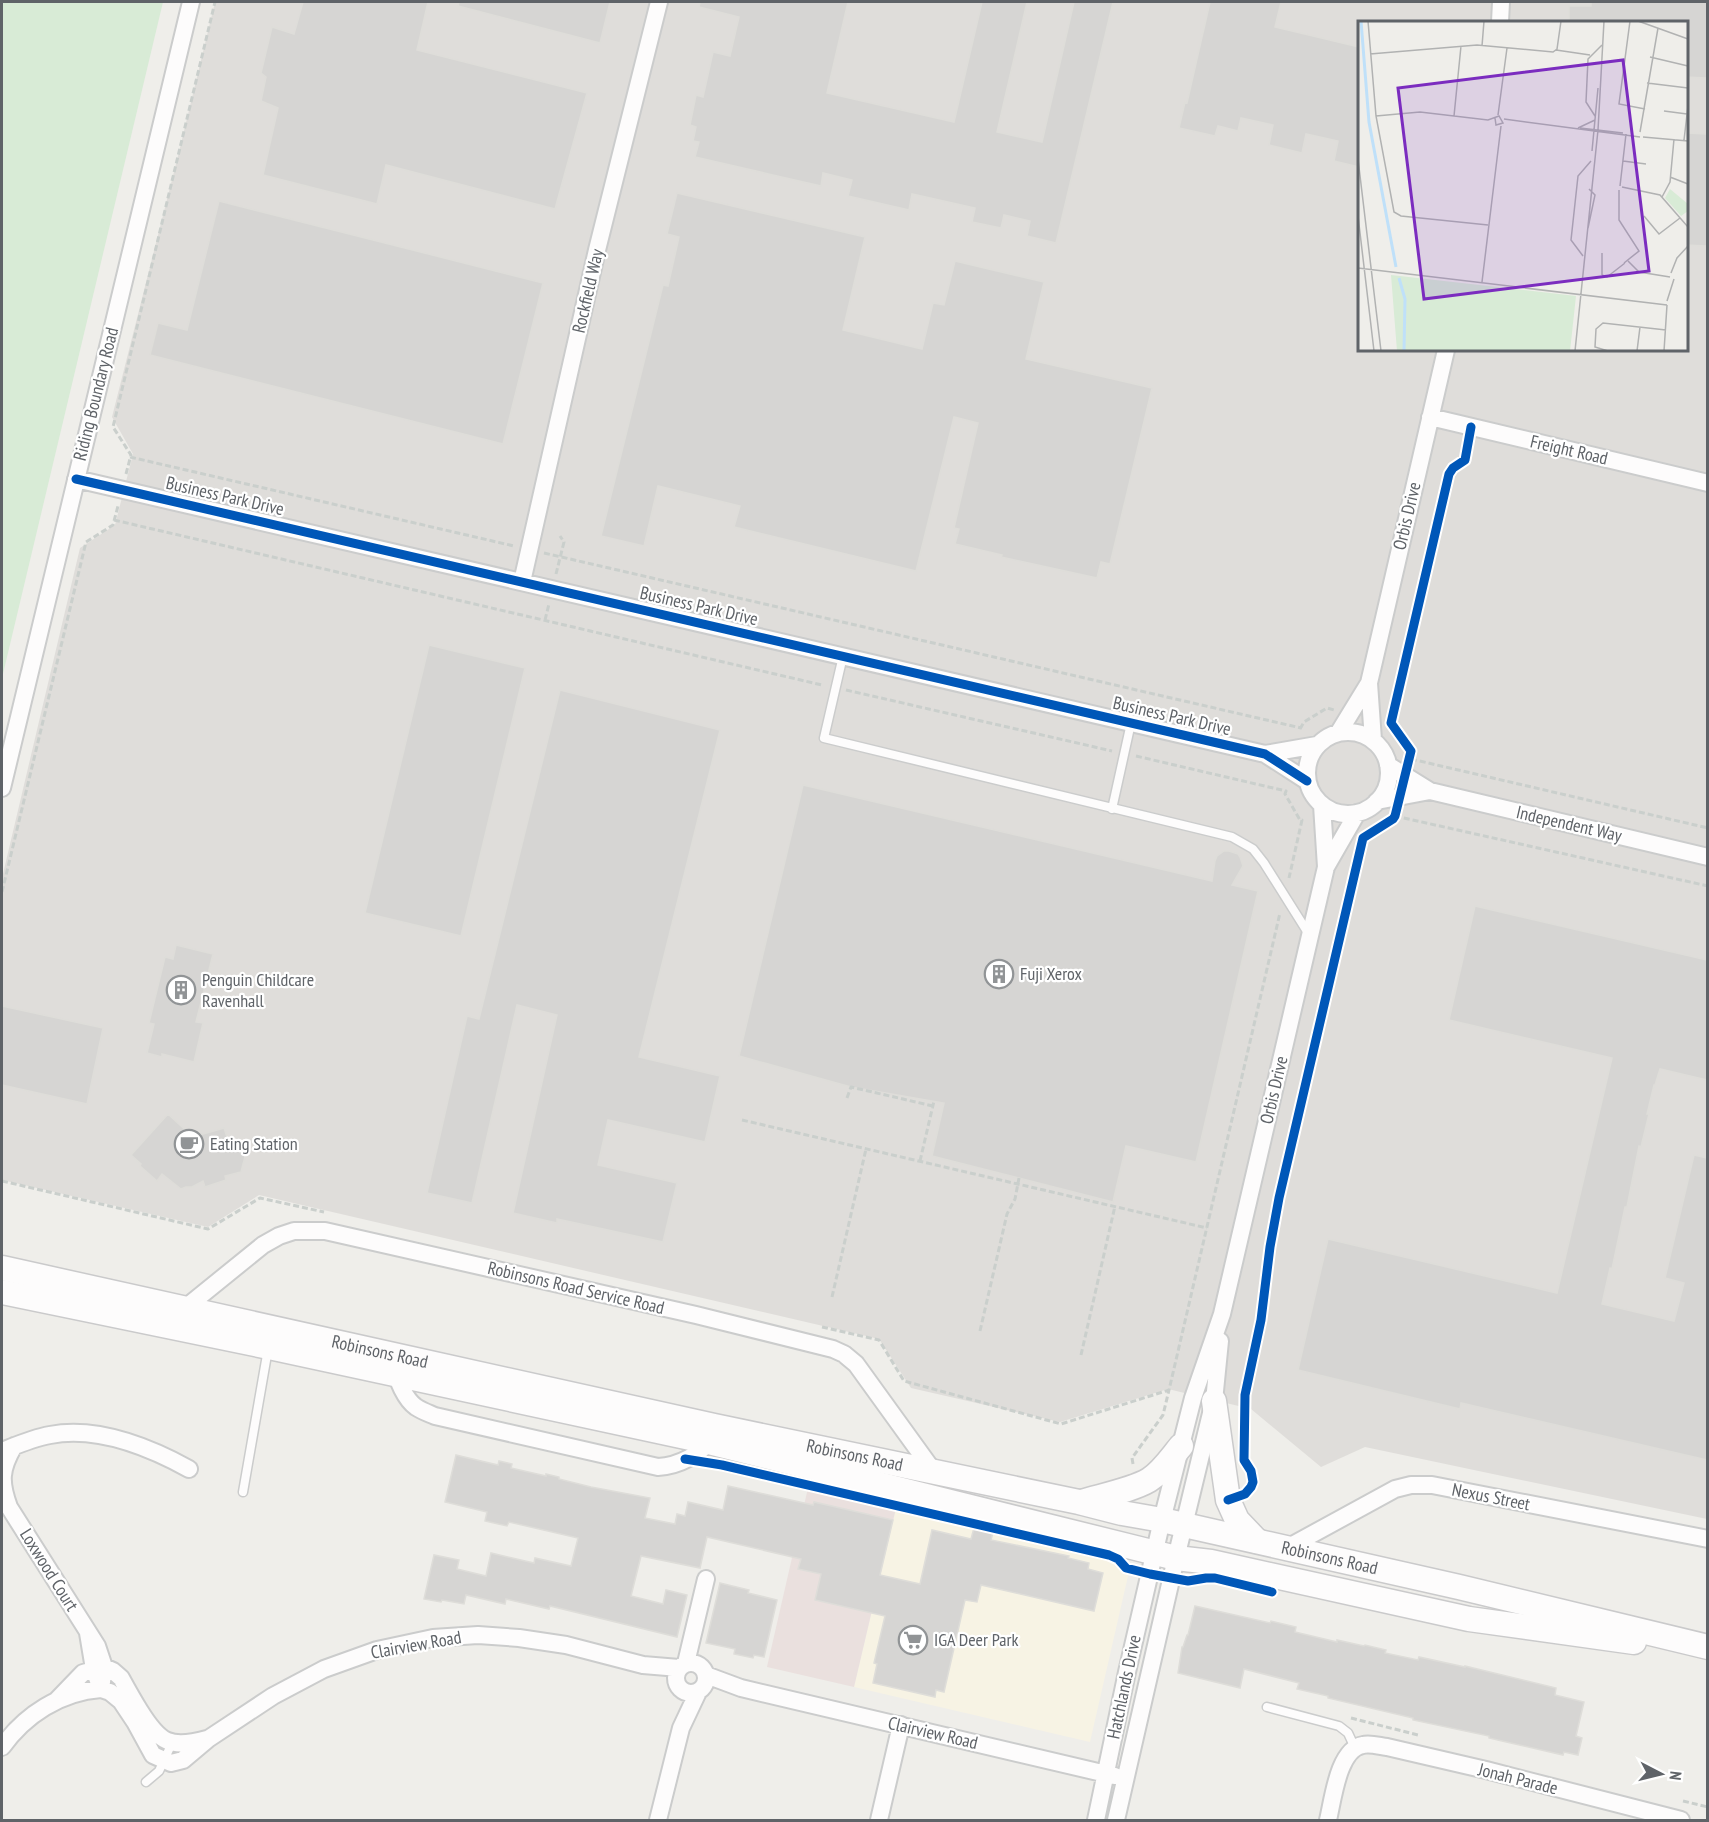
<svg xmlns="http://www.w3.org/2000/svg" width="1709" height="1822" viewBox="0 0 1709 1822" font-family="'PT Sans Narrow',sans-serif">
<rect width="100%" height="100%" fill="#efeeea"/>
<!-- commercial -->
<path fill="#f7f3e4" d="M896 1508 1131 1563 1090 1742 854 1687Z"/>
<!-- industrial -->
<path fill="#dfddda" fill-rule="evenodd" d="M215 2H1707V1519L1365 1447 1321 1467 1251 1409 1168 1389 1060 1422 911 1388 879 1339 259 1195 208 1227 2 1180V878L80 548 115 525 133 454 112 417 178 156ZM1360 22H1686V350H1360Z"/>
<!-- medical -->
<path fill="#eae0de" d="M808 1488 896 1508 854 1687 767 1667Z"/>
<!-- green -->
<path fill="#d8ebd6" d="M2 2H163L2 678Z"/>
<!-- building -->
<path fill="#d6d5d3" stroke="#deddd9" stroke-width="1.5" d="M303 2H428L417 50 587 93 555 209 386 165 377 204 263 175 278 108 261 101 266 77 261 73 272 27 294 34Z
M459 2H610L600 43 458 6Z
M700 2H848L827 93 954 122 982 2H1027L997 132 1042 142 1074 2H1113L1056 243 1027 236 1030 221 1004 215 1001 228 972 222 975 208 912 194 909 210 848 196 852 180 823 173 821 186 695 157 699 142 693 141 696 127 690 125 696 95 703 97 713 52 730 56 739 17 699 7Z
M1210 2H1281L1275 27 1359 47V167L1334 161 1338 141 1306 134 1302 153 1269 145 1273 125 1241 118 1238 131 1218 126 1215 136 1179 128 1185 102 1187 103Z
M1591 2H1707V78L1686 77V22H1569V6H1591Z
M1686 133 1707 134V246L1686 245Z
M677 193 865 237 843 330 922 349 933 303 944 305 955 261 1044 282 1026 359 1152 388 1110 564 1101 562 1097 578 1001 557 1002 555 955 544 959 529 954 528 978 423 954 417 916 571 734 527 740 506 658 486 644 546 601 536 663 285 668 286 679 237 667 234Z
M219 201 543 283 503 444 150 355 158 323 187 330Z
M429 645 525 668 461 936 365 913Z
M560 690 720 730 639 1057 720 1076 705 1142 608 1120 598 1165 677 1183 663 1242 557 1219V1223L513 1213 557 1015 517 1005 472 1203 427 1193 467 1016 479 1019Z
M803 785 1212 881 1215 861 1217 856 1224 851H1229L1238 854 1240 857 1243 866 1232 885 1258 891 1196 1162 1126 1146 1113 1202 932 1156 944 1103 851 1087 739 1056Z
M1475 906 1707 960V1080L1660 1069 1655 1085H1654L1647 1114H1649L1641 1147 1639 1146 1627 1207H1625L1612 1269 1610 1268 1602 1304 1674 1321 1684 1283 1665 1278 1694 1155 1707 1158V1460L1461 1403 1460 1409 1298 1370 1328 1239 1557 1293 1612 1058 1449 1020Z
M176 945 213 954 196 1022 203 1023 194 1062 162 1054V1057L147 1053 154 1024 149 1023 165 957 173 959Z
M2 1006 103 1028 87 1104 2 1085Z
M168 1114 193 1137 224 1128 228 1140 248 1145 241 1172 225 1176 226 1180 205 1187 203 1181 192 1187H186L181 1189 162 1174 157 1181 140 1166 141 1164 131 1155Z
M456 1455 498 1465 499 1461 512 1464 511 1468 546 1476V1474L559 1477V1479L591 1487 650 1498 645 1518 675 1524 677 1514 685 1516 688 1502 723 1510 728 1486 813 1505 814 1502 893 1520 880 1575 920 1584 932 1530 971 1539 974 1528 993 1532 991 1540 1069 1556 1068 1558 1089 1563 1088 1569 1103 1573 1094 1611 981 1585 977 1602 965 1600 944 1692 936 1690 935 1697 873 1683 877 1664 874 1663 885 1616 815 1600 821 1574 798 1569 801 1559 707 1537 700 1568 641 1556 631 1596 663 1604 666 1590 687 1595 677 1637 550 1606 549 1609 506 1599 505 1604 466 1595 464 1604 442 1600 441 1602 424 1599 434 1555 459 1560 457 1569 486 1576 491 1553 534 1563 535 1558 571 1566 578 1538 509 1522 507 1526 485 1521 487 1512 445 1502Z
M720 1583 749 1590 748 1593 777 1600 764 1657 754 1655 753 1658 734 1654 735 1649 706 1643Z
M1195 1606 1270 1623 1271 1621 1296 1627 1295 1632 1337 1642V1640L1364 1646 1365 1645 1386 1650 1385 1653 1418 1660 1419 1657 1465 1667V1666L1556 1688 1555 1695 1584 1702 1576 1736 1582 1738 1578 1755 1564 1752 1563 1755 1502 1741 1489 1738V1736L1413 1720V1718L1328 1698V1696L1297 1689 1299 1683 1244 1669 1240 1688 1178 1673 1182 1647H1183L1187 1635H1188Z"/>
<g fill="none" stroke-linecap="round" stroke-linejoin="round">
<!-- service casing -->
<g stroke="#cbcccc" stroke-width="11">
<path id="service" d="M843 656 824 738 1232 837 1253 849 1264 863 1310 936
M1112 809 1131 723
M243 1492 268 1349
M1267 1707 1339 1726 1348 1733 1355 1748
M146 1782 159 1771 172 1743"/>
</g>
<!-- minor casing -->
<g stroke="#cbcccc" stroke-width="20">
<path id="minor" d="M1500 22 1501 2
M1430 417 1708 483
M76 479 1265 754 1307 781
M522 582 597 250 659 2
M1339 732 1369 683
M1307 773a41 41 0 1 1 82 0a41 41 0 1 1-82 0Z
M1373 740 1369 683 1446 350
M1265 754 1317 745
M1388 765 1430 791 1708 857
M2 788 191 2
M1377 801 1430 791
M1326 867 1357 813
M184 1309 263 1245 279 1236 294 1231H325L696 1315 833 1349 844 1354 856 1364 934 1472
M396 1367C396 1380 406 1400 416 1407 422 1411 428 1413 435 1416L658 1467C677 1466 705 1454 711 1435
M2 1451C17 1445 33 1438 50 1435 97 1426 149 1447 189 1469
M2 1499 9 1507 97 1646 104 1667 113 1671 121 1678C127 1689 133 1700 140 1711 160 1743 170 1749 207 1739
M9 1507C0 1482 0 1470 14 1446
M1287 1548 1395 1489 1411 1485H1432L1708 1539
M88 1633 94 1669 101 1689 110 1692 121 1701 135 1722 153 1755 171 1763 183 1760 208 1739 273 1696 324 1669 377 1650 433 1638 478 1635 519 1638 566 1645 643 1665 679 1668
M676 1678a15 15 0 1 1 30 0a15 15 0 1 1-30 0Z
M686 1663 706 1579
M706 1675 741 1688 1115 1776
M2 1747C25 1715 60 1692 101 1689L104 1667 83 1673 57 1700
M658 1820 681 1728 698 1692
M879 1820 901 1725
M1096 1820 1127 1672 1162 1520 1193 1398 1222 1314 1326 867 1322 805
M1116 1820 1176 1558 1214 1401 1220 1341
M1328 1820C1333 1800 1338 1749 1363 1745 1370 1743 1379 1746 1387 1747L1486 1770 1681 1820"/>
</g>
<!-- secondary casing -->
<g stroke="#cacacb" stroke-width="27">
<g id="secondary">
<path id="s1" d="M2 1268 714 1426 1079 1502 1122 1513 1162 1520 1459 1587 1708 1647"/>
<path d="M2 1292 269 1347 709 1442 1176 1558 1211 1562 1469 1619 1634 1642"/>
<path d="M1214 1401 1228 1500 1237 1520 1257 1541"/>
<path d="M1081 1502C1101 1496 1132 1490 1149 1480 1162 1472 1171 1458 1181 1446"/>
</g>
</g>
<!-- path -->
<path stroke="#cacfcc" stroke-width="3" stroke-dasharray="6 3" stroke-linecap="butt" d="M130 457 514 546
M126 474 131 455 113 427 215 2
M114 520 822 685
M544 553 1301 728
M556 574 564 542 560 536
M545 620 549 604
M846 690 1112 751
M1300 729 1304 722 1327 708 1334 710
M1136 756 1286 791 1285 794 1300 820H1302L1289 878
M1411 759 1708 828
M1395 816 1708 886
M2 892 86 542 113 525 118 506
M847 1098 851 1087 933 1106
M742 1120 1207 1228
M920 1161 934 1101
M2 1181 208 1229 260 1198 324 1212
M832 1297 866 1149
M822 1327 879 1340 904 1381 1061 1424 1169 1390 1280 913
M980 1331 1007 1214 1015 1199 1019 1178
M1081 1355 1115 1206
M1133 1464 1132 1458 1163 1415 1169 1390
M1351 1718 1418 1735
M1683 1801 1708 1807"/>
<!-- service -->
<use href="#service" stroke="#fdfcfc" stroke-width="8"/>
<!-- minor -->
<use href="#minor" stroke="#fdfcfc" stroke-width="16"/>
<!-- secondary -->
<use href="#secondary" stroke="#fdfcfc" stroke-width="24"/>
<!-- cycleway casing -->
<g stroke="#fff" stroke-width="13">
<path id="cycleway" d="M76 479 1265 754 1307 781
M685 1459 722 1465 1109 1555 1118 1559 1126 1568 1150 1574 1188 1581 1206 1578H1215L1272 1592
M1228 1500 1245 1494 1251 1487 1253 1482 1251 1471 1244 1460 1245 1395 1261 1320 1270 1247 1279 1198 1363 838 1393 819 1395 816 1411 751 1391 723 1449 474 1453 468 1465 460 1471 427"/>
</g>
<!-- cycleway -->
<use href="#cycleway" stroke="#0057b8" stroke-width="9"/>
</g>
<!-- icons -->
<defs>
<g id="building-ring" transform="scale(1.5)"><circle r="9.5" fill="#fff" stroke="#919496" stroke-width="1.5"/><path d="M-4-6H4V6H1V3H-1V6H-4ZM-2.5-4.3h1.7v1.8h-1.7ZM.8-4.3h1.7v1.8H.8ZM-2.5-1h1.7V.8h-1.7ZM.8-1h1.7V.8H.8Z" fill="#919496"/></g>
<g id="cafe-ring" transform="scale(1.5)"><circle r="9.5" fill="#fff" stroke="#919496" stroke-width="1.5"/><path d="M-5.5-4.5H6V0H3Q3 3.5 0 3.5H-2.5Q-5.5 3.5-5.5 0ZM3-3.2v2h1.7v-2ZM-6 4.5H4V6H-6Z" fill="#919496"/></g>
<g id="supermarket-ring" transform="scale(1.5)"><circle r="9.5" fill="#fff" stroke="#919496" stroke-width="1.5"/><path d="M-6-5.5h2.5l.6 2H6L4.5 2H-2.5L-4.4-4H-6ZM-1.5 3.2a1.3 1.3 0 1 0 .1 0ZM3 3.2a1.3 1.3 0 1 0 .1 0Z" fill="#919496"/></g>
</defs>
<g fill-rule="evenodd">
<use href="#building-ring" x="999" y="974"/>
<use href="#building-ring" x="181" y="990"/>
<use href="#cafe-ring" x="189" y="1144"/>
<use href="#supermarket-ring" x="913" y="1640"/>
</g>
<g text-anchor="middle" stroke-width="4.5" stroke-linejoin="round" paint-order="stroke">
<!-- street labels -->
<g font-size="18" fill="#5f6368" stroke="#fff">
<text transform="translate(588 291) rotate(-77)" y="6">Rockfield Way</text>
<text transform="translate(96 394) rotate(-76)" y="6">Riding Boundary Road</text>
<text transform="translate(1569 450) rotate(13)" y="6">Freight Road</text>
<text transform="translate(225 496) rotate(13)" y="6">Business Park Drive</text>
<text transform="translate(1407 516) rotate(-77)" y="6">Orbis Drive</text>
<text transform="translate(699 606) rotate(13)" y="6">Business Park Drive</text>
<text transform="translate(1172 716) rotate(13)" y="6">Business Park Drive</text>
<text transform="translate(1569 824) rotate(13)" y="6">Independent Way</text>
<text transform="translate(1274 1090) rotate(-77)" y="6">Orbis Drive</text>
<text transform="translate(576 1288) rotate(13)" y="6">Robinsons Road Service Road</text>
<text dy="6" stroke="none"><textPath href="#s1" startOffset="387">Robinsons Road</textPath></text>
<text dy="6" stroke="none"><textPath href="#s1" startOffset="873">Robinsons Road</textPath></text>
<text transform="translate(1491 1497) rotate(11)" y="6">Nexus Street</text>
<text dy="6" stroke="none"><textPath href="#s1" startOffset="1359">Robinsons Road</textPath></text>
<text transform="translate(49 1570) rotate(58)" y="6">Loxwood Court</text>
<text transform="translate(416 1645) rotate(-10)" y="6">Clairview Road</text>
<text transform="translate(1124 1687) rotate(-78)" y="6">Hatchlands Drive</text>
<text transform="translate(933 1733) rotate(13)" y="6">Clairview Road</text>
<text transform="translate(1518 1779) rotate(14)" y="6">Jonah Parade</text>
</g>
<!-- poi labels -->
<g font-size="18" fill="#5f6368" stroke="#fff" text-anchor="start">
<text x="1020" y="980">Fuji Xerox</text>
<text x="202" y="986">Penguin Childcare<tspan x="202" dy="21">Ravenhall</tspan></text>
<text x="210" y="1150">Eating Station</text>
<text x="934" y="1646">IGA Deer Park</text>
</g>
</g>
<!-- overview -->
<g transform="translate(1358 21)">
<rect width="330" height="330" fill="#efeeea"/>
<path d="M312 168 330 183V190L323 195 307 177ZM33 254 218 275 212 330H39Z" fill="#d8ebd6"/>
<path fill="none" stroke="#bfe0f9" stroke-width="3" d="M3 0 11 101 38 246M41 257 47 278 46 330"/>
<path fill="none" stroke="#b1b2b2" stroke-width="1.5" d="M10 0 18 95 36 191 43 195 130 204M272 0 261 83 287 88M280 0 330 18M124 25 126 0M198 29 232 34M12 33 119 24 195 31 199 28 203 0M292 36 330 45M289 62 330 67M306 90 329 93M140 94 149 27M18 95 62 91 130 99 141 95 145 102 138 104 137 97M96 95 103 25M237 95 228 81 230 38 244 24M146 98 282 116M220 107 237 99M222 107 265 112M282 111 300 7M285 116 330 120M326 119 330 85M234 130 240 67M0 138 23 330M265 140 288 143M312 156 330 163M262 165 268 113M264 166 302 174 330 206M261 169V199L281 230 266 242M304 176 312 161 316 118M0 195 16 330M286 195 301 213 322 197M230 207 237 174 231 168M225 235 213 219 220 155 233 140M270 240 281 251 312 256M0 247 309 284M313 252 319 237 330 225M244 254 249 256 267 242M244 254V232M124 261 143 105M309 280 316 258M217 330 240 109 246 0M250 330 237 326 238 308 245 302 308 309M279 330 282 306M306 330 309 284"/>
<path fill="#7b2cbf" fill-opacity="0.15" stroke="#7b2cbf" stroke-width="3" d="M265 39 291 250 66 278 40 67Z"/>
<rect width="330" height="330" fill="none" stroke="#5f6368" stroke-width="3"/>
</g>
<!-- border -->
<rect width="1709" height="1822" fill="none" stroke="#5f6368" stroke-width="6"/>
<!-- north arrow -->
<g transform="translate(1661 1774) rotate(97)" stroke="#ffffff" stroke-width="4.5" paint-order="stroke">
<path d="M0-4.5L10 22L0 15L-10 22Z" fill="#5f6368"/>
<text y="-9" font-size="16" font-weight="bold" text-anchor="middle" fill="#5f6368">N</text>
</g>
</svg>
